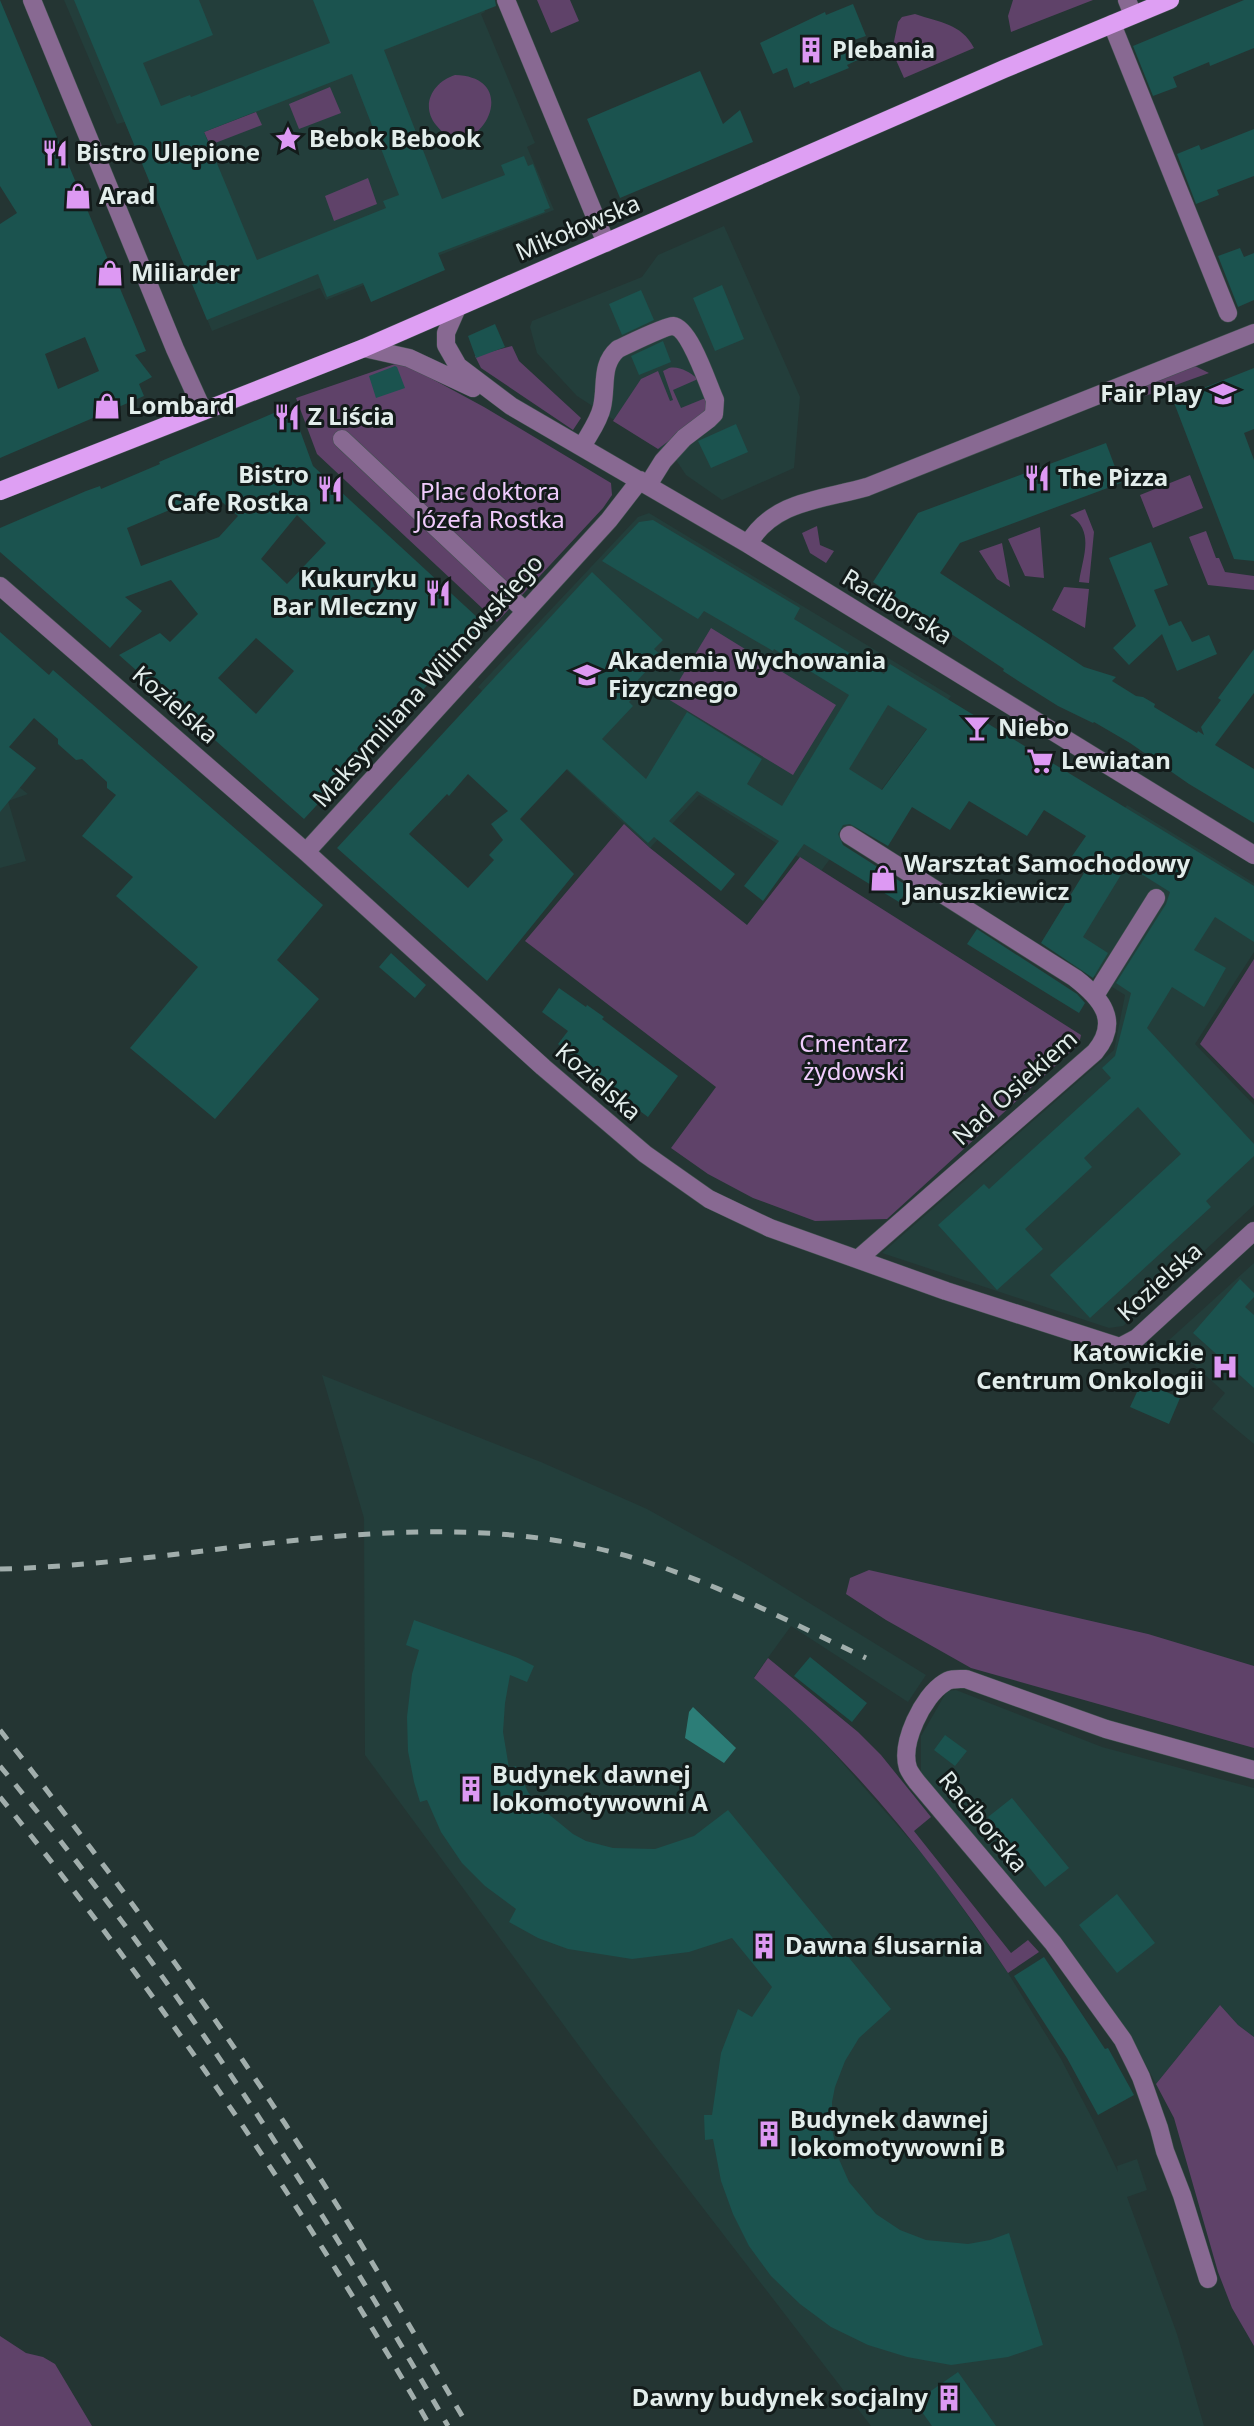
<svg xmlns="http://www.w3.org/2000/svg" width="1254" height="2426" viewBox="0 0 1254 2426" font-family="'Noto Sans',sans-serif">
<rect width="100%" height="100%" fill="#243533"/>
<!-- built -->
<path fill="#233e3b" d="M64 0H480L485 12 481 14 535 143 527 147 554 210 326 300 320 288 212 331 125 122 117 124Z
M724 226 800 397 794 468 722 500 686 475 676 460 577 396 537 353 530 327 532 321 642 277 658 255Z
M649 513 951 696 821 871 699 795 650 848 478 687 638 517Z
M0 772 28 794 8 801 26 861 0 868Z
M1127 805 1254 883V952L1195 1044 1254 1105V1205L1123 1326 1109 1328 882 1253 1114 1050 1125 995 1041 943Z
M1254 1263V1444L1212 1409 1225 1393 1168 1341Z
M322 1375 541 1462 647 1509 746 1564 926 1675 908 1702 791 1626 754 1677 794 1711 832 1751 933 1866 1008 1973 1061 2059 1094 2122 1118 2172 1117 2166 1137 2159 1147 2190 1127 2197 1177 2334 1204 2426H871L599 2073 365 1755 364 1518Z
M956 1690 1102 1747 1254 1788V2037L1238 2025 1220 2005 1156 2084 1130 2035 921 1774V1736L947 1691Z"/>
<!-- green -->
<path fill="#5f4269" d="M537 0H570L579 21 551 33Z
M1013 0H1093L1011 32 1008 16Z
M915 14C940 23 961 23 974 48L904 78 892 51 898 22 902 17Z
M455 75C529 77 473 173 436 125 420 105 433 82 455 75Z
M330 87 341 113 299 129 289 104Z
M256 112 262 125 210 145 204 132Z
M368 178 377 204 334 221 325 196Z
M512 346 519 361 581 418 573 430 481 368 475 356Z
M401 362 484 407 611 483 612 495 603 508 497 622 317 454 296 398Z
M1195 366 1209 373 1145 396 1146 385Z
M669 368C680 366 689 372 698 379L673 390 681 408 708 397 709 406 698 419 658 449 613 421 641 379 658 371 670 401 673 400 663 371Z
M1190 475 1203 508 1153 528 1140 495Z
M1085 509 1094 532 1089 583 1079 582C1083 556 1095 531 1070 515Z
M817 526 820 545 834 551 826 563 810 553 802 533Z
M1040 527 1044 578 1025 576 1008 539Z
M1206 531 1216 558H1219L1225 572 1254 576V590L1208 585 1189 537Z
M1002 543 1010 587 997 579 979 551Z
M1064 587 1089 589 1085 628 1052 610Z
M711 628 836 705 793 775 668 699Z
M624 824 650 848 747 925 800 857 1081 1035 1079 1044 887 1219 815 1221 753 1198 708 1174 671 1148 716 1087 525 941Z
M1254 959V1099L1200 1044Z
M869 1570 1148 1634 1254 1666V1748L971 1668 886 1620 846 1594 850 1578Z
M768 1658 858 1732 881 1755 931 1817 914 1831 1011 1953 1028 1940 1039 1952 1008 1973C936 1865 854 1761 754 1678Z
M1220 2005 1238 2025 1254 2037V2346L1232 2308 1218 2272 1174 2118 1156 2084Z
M0 2336 26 2353 43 2357 55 2364 92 2426H0Z"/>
<!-- water -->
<path fill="#2c7d77" d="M693 1707 736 1748 724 1763 685 1738 689 1712Z"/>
<!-- building -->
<path fill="#1b534f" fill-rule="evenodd" d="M0 0 146 351 135 355 152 377 139 384 144 396 0 458V224L17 213 0 186ZM85 337 99 371 58 389 45 354Z
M74 0H199L213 35 143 63 161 106 190 95 191 97 330 43 313 0H495L496 6 384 50 442 199 505 175 501 165 524 156 528 166 533 164 550 208 544 210 545 212 438 253 445 270 371 302 363 283 327 297 318 274 207 320ZM352 74 399 195 383 201 386 208 257 260 204 132Z
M1244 0H1254V48L1210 66 1209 62 1173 77 1177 87 1153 96 1133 46Z
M853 4 866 36 854 40 862 58 847 65 849 68 810 84 809 81 794 88 787 68 773 74 760 43 825 12 826 15Z
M700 71 723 124 740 110 753 142 620 198 587 119Z
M1254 129V176L1217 190 1219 195 1196 204 1177 154 1199 145 1201 150Z
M1240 248 1244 257 1254 253V300L1238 307 1218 256Z
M722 285 744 339 715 351 693 298Z
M641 290 654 320 622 335 609 304Z
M495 324 505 347 476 358 468 336Z
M663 341 671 362 639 375 631 356Z
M395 366 397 367 405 388 376 398 369 376Z
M1254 368V429L1244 433 1254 460V561L1234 559 1173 400Z
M283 409 294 414 313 466 478 618 479 629 304 819 119 655 160 633 170 642 198 614 171 580 125 597 142 611 110 648 0 552V528L86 491 100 486 101 489 160 464 159 462ZM215 496 238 516 219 537 141 566 127 528 179 506 181 510ZM297 515 326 543 287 584 261 559ZM256 638 294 671 256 714 218 678Z
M736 424 748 452 711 468 698 441Z
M1106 443 1121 483 960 543 940 573 1084 667 1116 677 1112 681 1136 696 1143 697 1155 704 1154 707 1197 733 1198 731 1204 735 1201 727 1221 700 1218 698 1254 649V693L1215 745 1254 769V823L1189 784 1130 743 1094 722 1093 723 1058 706 1023 684 1003 671 1004 669 873 582 918 513Z
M653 520 800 608 794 619 884 674 890 664 1254 886V942L1215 917 1194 950 1226 968 1204 1007 1172 987 1147 1028 1254 1144V1156L1206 1201 1211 1207 1090 1318 1050 1275 1181 1154 1138 1107 1084 1158 1092 1167 1025 1229 1043 1249 997 1290 938 1225 984 1184 989 1189 1111 1078 1102 1068 1115 1056 1131 993 1116 983 1166 904 1170 892 1127 865 1083 937 1108 953 1093 978 1041 943 1084 873 1068 862 1086 836 1044 810 1027 836 969 801 950 830 912 807 888 846 850 824 843 825 838 834 843 845 909 887 899 902 804 844 763 901 744 886 779 841 697 791 669 821 735 874 721 891 654 837 648 843 567 769 520 819 574 874 487 981 337 848 592 572 663 640 654 649 661 655 637 681 644 686 629 702 633 706 602 739 646 779 687 712 762 759 747 784 782 806 849 695 774 649 773 651 704 611 698 619 602 561 639 522ZM888 705 927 729 882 790 849 769ZM468 774 508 811 491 824 503 840 489 855 494 860 468 888 409 834 447 794 449 796Z
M1151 542 1168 585 1154 590 1169 626 1181 621 1192 642 1209 635 1217 654 1177 671 1162 634 1129 665 1113 648 1136 626 1109 558Z
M0 632 49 675 53 670 323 905 277 960 319 999 215 1119 130 1048 198 967 116 896 133 877 82 836 116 795 107 788V782L82 759 76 760 58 744V739L34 718 9 747 36 768 0 812Z
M977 929 1077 994 1085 1003 1079 1013 967 944Z
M391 953 426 985 415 998 379 967Z
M559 988 586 1007 587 1005 604 1017 602 1019 678 1076 648 1117 599 1081 601 1079 558 1044 568 1031 542 1012Z
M1240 1279 1254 1293V1297L1245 1307 1254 1315V1388L1193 1333Z
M1142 1381 1180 1398 1169 1424 1130 1407Z
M414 1620 518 1658 534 1666 527 1682 510 1675 505 1703 503 1732 509 1768 516 1766 528 1792 541 1808 573 1834 586 1841 613 1848 655 1849 694 1836 728 1810 891 2009 859 2038 845 2061 835 2087 832 2102V2129L838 2157 849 2182 876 2214 900 2230 926 2240 968 2244 990 2240 1009 2233 1043 2345 1008 2357 951 2365 907 2357 868 2345 831 2327 800 2304 771 2276 749 2246 733 2214 721 2181 713 2139 705 2140 704 2115H712L721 2053 738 2009 752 2017 772 1987 732 1938 689 1952 632 1959 568 1949 538 1938 509 1922 516 1909 485 1886 462 1863 441 1832 427 1800 420 1802 414 1782 408 1751 407 1717 412 1674 419 1650 406 1645Z
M810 1657 867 1703 852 1722 794 1676Z
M945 1735 967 1751 955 1766 934 1750Z
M1012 1798 1069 1868 1045 1887 988 1817Z
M1117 1894 1155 1943 1117 1973 1079 1925Z
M1044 1957 1105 2049 1108 2048 1134 2095 1098 2115 1067 2058 1014 1976Z
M958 2372 973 2393 996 2426H932L915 2402Z"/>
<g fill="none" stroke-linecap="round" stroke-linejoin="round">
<!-- minor casing -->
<g stroke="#425250" stroke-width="19">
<path id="minor" d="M32 0 175 349 203 411
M506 0 606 243
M1127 0 1133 15
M1112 24 1228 313
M457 308 446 333V345L458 366 511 406 748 544 1254 855
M364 348 409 358 473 388
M342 439 525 611
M582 447C589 434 599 421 602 407 607 385 600 365 618 349 627 345 665 326 673 326 690 328 708 385 715 400L714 414 709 419 684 438 663 461 648 485
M748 544C774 500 822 500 867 487L1254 333
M0 586 306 852 543 1067 645 1154 709 1199 770 1228 946 1291 1120 1347 1137 1338 1254 1231
M849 835 1075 978C1101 998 1121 1021 1095 1052L858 1259
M306 852 609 520 640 480
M1096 994 1156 898
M1208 2279 1182 2195 1165 2151 1159 2128 1141 2077 1123 2040 1053 1943 917 1782C914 1778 910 1773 908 1768 900 1743 923 1696 944 1683 950 1678 958 1679 966 1679L1106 1729 1254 1770"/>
</g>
<!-- major casing -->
<g stroke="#425250" stroke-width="19">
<path id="major" d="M0 491 364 348 1004 69 1170 0"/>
</g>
<!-- minor -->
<use href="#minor" stroke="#886992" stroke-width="18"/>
<!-- major -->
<use href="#major" stroke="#de9ff3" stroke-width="18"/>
<!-- rail -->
<path stroke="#a1aeac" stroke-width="5" stroke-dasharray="12 12" stroke-linecap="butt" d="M0 1569C205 1564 409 1500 612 1552 702 1575 783 1619 866 1658
M0 1730C119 1882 233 2038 335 2202 381 2275 424 2351 468 2426
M0 1766C170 1971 316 2195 448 2426
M0 1797C160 1995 303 2206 430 2426"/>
</g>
<!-- icons -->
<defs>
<g id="building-bare" transform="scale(2.1)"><path d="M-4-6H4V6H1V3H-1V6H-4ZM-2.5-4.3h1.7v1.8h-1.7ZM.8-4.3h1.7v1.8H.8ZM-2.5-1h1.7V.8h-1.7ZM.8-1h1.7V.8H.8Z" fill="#dd99f3" stroke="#131b1a" stroke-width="2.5" paint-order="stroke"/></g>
<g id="sight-bare" transform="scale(2.1)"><path d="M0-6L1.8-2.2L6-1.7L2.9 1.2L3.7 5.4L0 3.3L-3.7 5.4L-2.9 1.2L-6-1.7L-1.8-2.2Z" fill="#dd99f3" stroke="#131b1a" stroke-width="2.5" paint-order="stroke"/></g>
<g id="restaurant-bare" transform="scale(2.1)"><path d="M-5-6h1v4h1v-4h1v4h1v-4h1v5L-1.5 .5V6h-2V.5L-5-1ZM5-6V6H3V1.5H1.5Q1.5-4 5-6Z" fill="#dd99f3" stroke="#131b1a" stroke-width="2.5" paint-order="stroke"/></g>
<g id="shop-bare" transform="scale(2.1)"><path d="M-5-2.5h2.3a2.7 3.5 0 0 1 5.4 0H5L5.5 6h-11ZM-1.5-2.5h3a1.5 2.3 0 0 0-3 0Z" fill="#dd99f3" stroke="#131b1a" stroke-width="2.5" paint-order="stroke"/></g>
<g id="school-bare" transform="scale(2.1)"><path d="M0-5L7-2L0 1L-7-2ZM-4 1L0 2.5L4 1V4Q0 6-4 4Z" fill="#dd99f3" stroke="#131b1a" stroke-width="2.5" paint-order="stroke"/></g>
<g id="university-bare" transform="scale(2.1)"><path d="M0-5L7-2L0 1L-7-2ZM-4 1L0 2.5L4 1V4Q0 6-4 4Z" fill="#dd99f3" stroke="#131b1a" stroke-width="2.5" paint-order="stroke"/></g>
<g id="bar-bare" transform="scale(2.1)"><path d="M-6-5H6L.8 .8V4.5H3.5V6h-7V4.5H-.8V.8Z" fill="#dd99f3" stroke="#131b1a" stroke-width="2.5" paint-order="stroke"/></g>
<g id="supermarket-bare" transform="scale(2.1)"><path d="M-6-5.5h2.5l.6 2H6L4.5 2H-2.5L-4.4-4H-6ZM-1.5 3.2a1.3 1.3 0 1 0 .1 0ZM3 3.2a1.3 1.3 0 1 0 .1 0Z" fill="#dd99f3" stroke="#131b1a" stroke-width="2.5" paint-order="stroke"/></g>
<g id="hospital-bare" transform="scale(2.1)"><path d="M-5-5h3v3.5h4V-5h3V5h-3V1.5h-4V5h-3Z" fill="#dd99f3" stroke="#131b1a" stroke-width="2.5" paint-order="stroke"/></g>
</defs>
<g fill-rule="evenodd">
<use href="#building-bare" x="811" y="50"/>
<use href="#sight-bare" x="288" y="139"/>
<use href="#restaurant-bare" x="55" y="153"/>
<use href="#shop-bare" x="78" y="196"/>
<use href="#shop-bare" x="110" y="273"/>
<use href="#school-bare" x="1223" y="394"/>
<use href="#shop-bare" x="107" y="406"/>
<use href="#restaurant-bare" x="287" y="417"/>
<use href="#restaurant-bare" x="1037" y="478"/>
<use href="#restaurant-bare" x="330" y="489"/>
<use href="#restaurant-bare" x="438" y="593"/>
<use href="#university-bare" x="587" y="675"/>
<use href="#bar-bare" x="977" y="728"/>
<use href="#supermarket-bare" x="1040" y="761"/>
<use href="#shop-bare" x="883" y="878"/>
<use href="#hospital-bare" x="1225" y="1367"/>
<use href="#building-bare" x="471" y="1789"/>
<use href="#building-bare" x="764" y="1946"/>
<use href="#building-bare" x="769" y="2134"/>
<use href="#building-bare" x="949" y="2398"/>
</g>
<g text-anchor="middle" stroke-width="6" stroke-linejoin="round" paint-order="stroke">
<!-- poi labels -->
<g font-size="24" font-weight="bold" fill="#e2edeb" stroke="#131b1a" text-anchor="start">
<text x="832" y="58">Plebania</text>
<text x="309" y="147">Bebok Bebook</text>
<text x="76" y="161">Bistro Ulepione</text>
<text x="99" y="204">Arad</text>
<text x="131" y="281">Miliarder</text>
<text x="1202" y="402" text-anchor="end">Fair Play</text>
<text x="128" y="414">Lombard</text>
<text x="308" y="425">Z Liścia</text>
<text x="309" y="483" text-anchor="end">Bistro<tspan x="309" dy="28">Cafe Rostka</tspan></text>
<text x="1058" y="486">The Pizza</text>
<text x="417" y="587" text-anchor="end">Kukuryku<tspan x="417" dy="28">Bar Mleczny</tspan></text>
<text x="608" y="669">Akademia Wychowania<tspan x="608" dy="28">Fizycznego</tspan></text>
<text x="998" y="736">Niebo</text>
<text x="1061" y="769">Lewiatan</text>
<text x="904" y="872">Warsztat Samochodowy<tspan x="904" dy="28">Januszkiewicz</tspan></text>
<text x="1204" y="1361" text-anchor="end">Katowickie<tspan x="1204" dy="28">Centrum Onkologii</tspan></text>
<text x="492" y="1783">Budynek dawnej<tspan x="492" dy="28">lokomotywowni A</tspan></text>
<text x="785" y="1954">Dawna ślusarnia</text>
<text x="790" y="2128">Budynek dawnej<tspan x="790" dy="28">lokomotywowni B</tspan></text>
<text x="928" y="2406" text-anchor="end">Dawny budynek socjalny</text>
</g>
<!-- street labels -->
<g font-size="24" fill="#e2edeb" stroke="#131b1a">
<text transform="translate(578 228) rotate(-23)" y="8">Mikołowska</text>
<text transform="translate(897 607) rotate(31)" y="8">Raciborska</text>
<text transform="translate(428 681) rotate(-48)" y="8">Maksymiliana Wilimowskiego</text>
<text transform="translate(175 705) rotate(41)" y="8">Kozielska</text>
<text transform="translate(598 1082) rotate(41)" y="8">Kozielska</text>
<text transform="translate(1015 1088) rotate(-42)" y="8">Nad Osiekiem</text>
<text transform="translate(1160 1282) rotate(-42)" y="8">Kozielska</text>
<text transform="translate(983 1822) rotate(50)" y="8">Raciborska</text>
</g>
<!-- park labels -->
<g font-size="24" fill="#f1ccfd" stroke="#131b1a">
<text x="490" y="500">Plac doktora<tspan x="490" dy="28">Józefa Rostka</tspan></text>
<text x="854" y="1052">Cmentarz<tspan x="854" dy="28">żydowski</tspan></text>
</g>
</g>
</svg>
